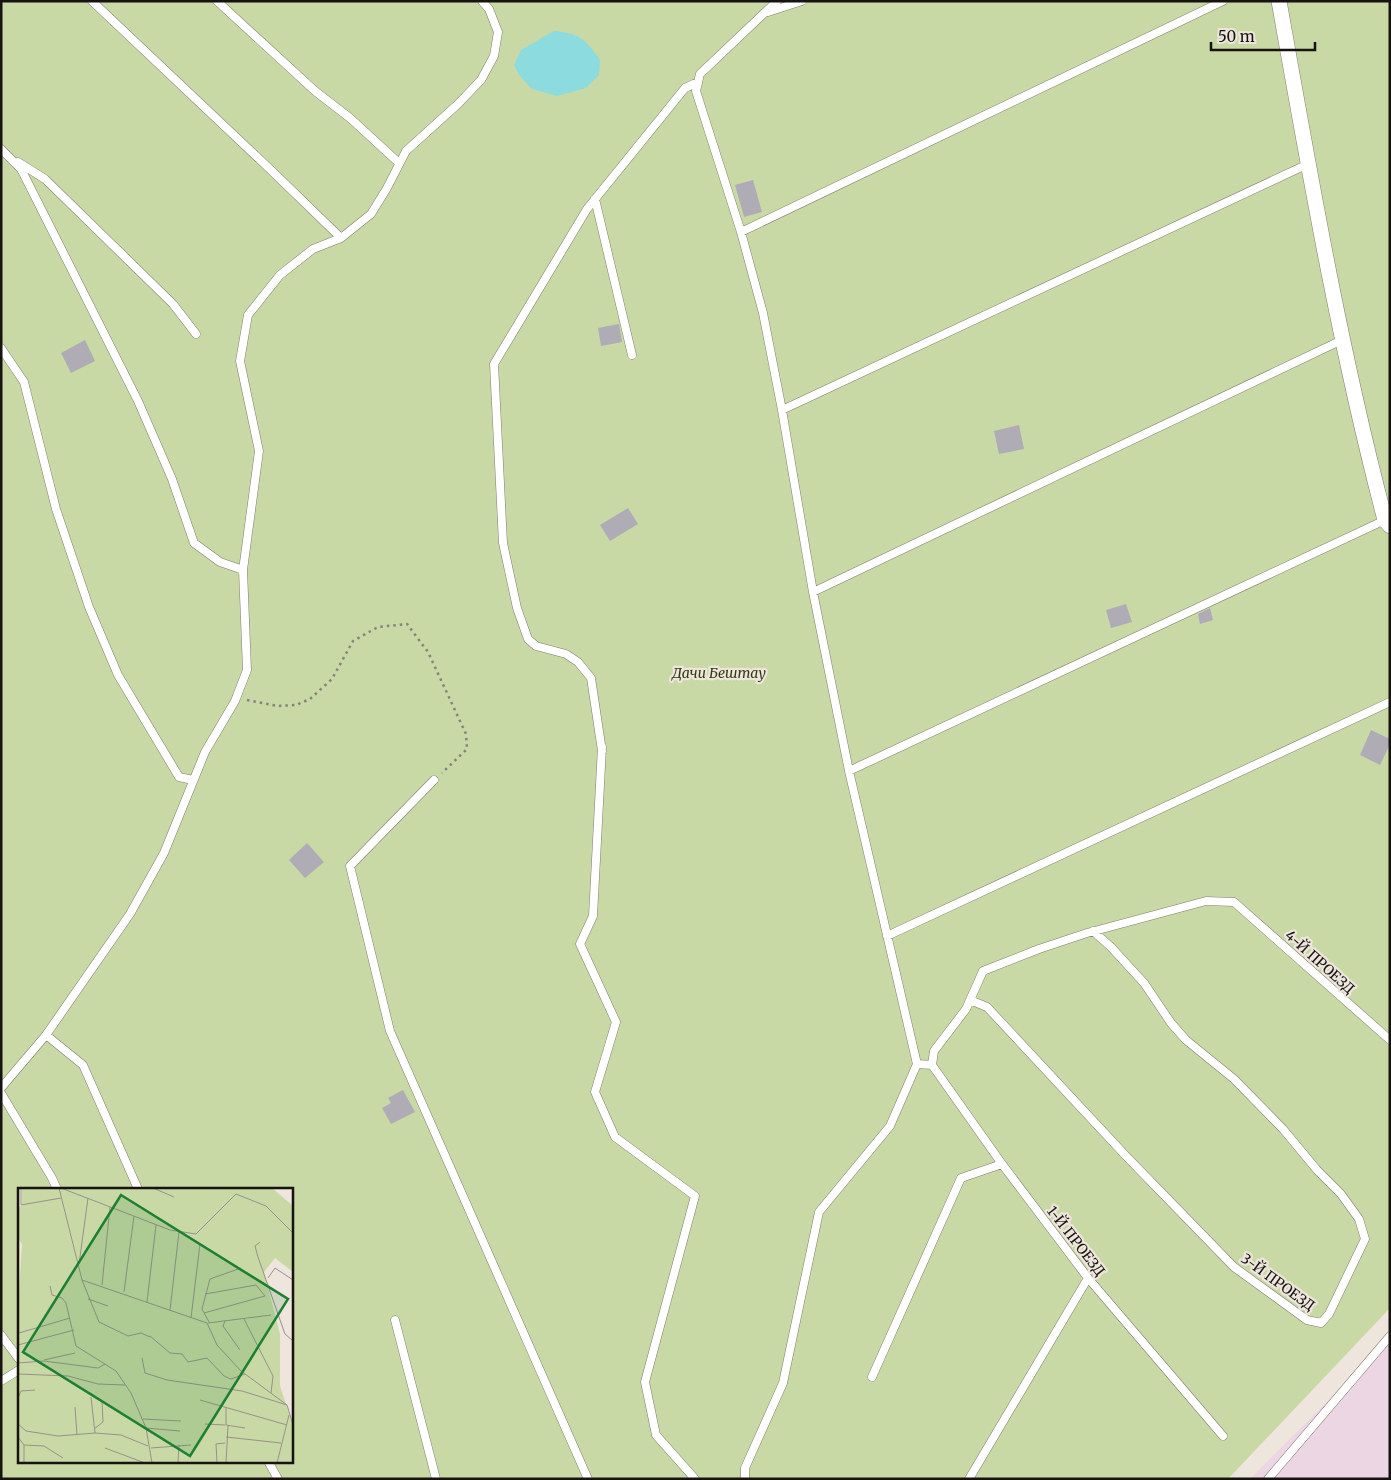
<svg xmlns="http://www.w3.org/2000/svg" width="1391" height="1480" viewBox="0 0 1391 1480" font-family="Merriweather,serif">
<rect width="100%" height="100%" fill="#eee5dd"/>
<!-- industrial -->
<path fill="#ecd6e3" d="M1390 1339V1479H1250Z"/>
<!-- green -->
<path fill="#c8d9a5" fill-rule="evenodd" d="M1 1H1390V1308L1228 1479H1ZM19 1189H291V1461H19Z"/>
<!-- water -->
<path fill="#8cdbdf" d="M554 31C581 34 584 38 600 60L599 75 586 88 557 96 532 89 520 76 514 65 521 50Z"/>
<!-- building -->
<path fill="#afacb6" d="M753 180 762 212 744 217 735 185Z
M619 324 622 342 601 346 598 328Z
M85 340 95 361 71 373 61 353Z
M1019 425 1024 449 999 454 994 431Z
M628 508 638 524 610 541 600 525Z
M1126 604 1132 622 1111 628 1106 610Z
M1210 608 1213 620 1200 624 1198 614Z
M1371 730 1390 739V744L1380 765 1360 755Z
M307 843 324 862 305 878 289 860Z
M403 1090 415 1112 391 1124 382 1108 391 1103 388 1098Z"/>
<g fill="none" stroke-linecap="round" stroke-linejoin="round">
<!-- lane casing -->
<g stroke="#837b74" stroke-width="9">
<path id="lane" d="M92 1 274 173 341 238
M217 1 315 91 350 118 399 163
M768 12 802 1
M1 149 21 169 138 401 172 479 194 543 220 562 243 570
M18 162 45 179 173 304 196 334
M595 199 632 355
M741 232 1223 1
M1 348 24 382 56 509 89 607 118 675 179 777 193 780
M782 410 1308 164
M813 592 1342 340
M602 747 593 916 580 944 616 1022 595 1092 615 1137 695 1196 645 1382 656 1435 695 1479
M602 751 591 678 578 662 566 654 536 646 528 639 517 608 503 543 494 364 587 209 685 88 698 82
M849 771 1385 520
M434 780 350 866 390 1031 588 1479
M887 936 1390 702
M970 1000 987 1007 1126 1156 1234 1267 1307 1320 1321 1323 1329 1314 1365 1239 1359 1219 1341 1194 1317 1170 1283 1129 1234 1079 1186 1040 1171 1023 1144 983 1111 947 1093 931
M46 1035 83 1065 138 1189
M917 1064 932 1065 1002 1164 1088 1278 1223 1436
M932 1065 934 1051 966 1009 983 971 1039 949 1087 933 1206 901 1234 902 1390 1040
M1 1088 46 1035 130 914 164 853 205 752 235 701 247 670 243 570 259 451 240 361 248 315 280 275 313 249 341 238 371 214 387 188 406 151 458 104 481 80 494 56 498 32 489 9 482 1
M1 1093 52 1178 57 1189
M395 1320 436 1479
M1 1335 19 1359
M872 1377 961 1178 1002 1164
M1 1381 19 1370
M268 1461 278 1479
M745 1479V1468L783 1383 819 1212 890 1126 917 1064 849 771 813 592 782 410 763 313 741 232 696 91 700 74 777 1
M969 1479 1088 1278
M1268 1479 1390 1336"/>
</g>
<!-- street casing -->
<g stroke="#837b74" stroke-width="16">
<path id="street" d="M1279 1C1310 175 1340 349 1385 520L1390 526"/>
</g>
<!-- path -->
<path stroke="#88827c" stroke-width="2.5" stroke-dasharray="2.5 4" stroke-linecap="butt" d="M247 700 277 706 296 705 310 699 332 679 353 641 378 627 407 624 428 652 466 734 467 749 442 773"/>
<!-- lane -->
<use href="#lane" stroke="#fff" stroke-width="8"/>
<!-- street -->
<use href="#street" stroke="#fff" stroke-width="15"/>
</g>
<g text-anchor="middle" stroke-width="4.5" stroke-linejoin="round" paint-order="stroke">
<!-- park labels -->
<g font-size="14" font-style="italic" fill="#2f3a10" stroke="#eee5dd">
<text x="719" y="678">Дачи Бештау</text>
</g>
<!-- street labels -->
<g font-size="14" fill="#161310" stroke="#eee5dd">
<text transform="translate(1320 962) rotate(42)" y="5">4-Й ПРОЕЗД</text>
<text transform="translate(1076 1241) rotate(52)" y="5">1-Й ПРОЕЗД</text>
<text transform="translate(1278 1282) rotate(36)" y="5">3-Й ПРОЕЗД</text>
</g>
</g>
<!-- overview -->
<g transform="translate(18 1188)">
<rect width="275" height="275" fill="#eee5dd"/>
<path d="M4 0H254L275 18V84L257 70 246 84 262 146V198L275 238V275H0V120L4 56 0 50V19L4 18Z" fill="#c8d9a5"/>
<path fill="none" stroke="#98918b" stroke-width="1" d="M3 0V17L43 10M41 0 64 92 189 135 199 157 223 183 269 217 275 237M43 0 152 42 178 46 218 6 248 18 275 45M135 0 156 9M242 54 237 58 240 69 267 146 275 153M0 56V115M61 76 70 10M250 90 257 80 275 92M64 92 81 134 110 148 123 145 132 149M84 97 92 19M32 98 34 107 44 110 48 115 58 158 98 183 113 205 128 240 134 275M106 104 116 28M70 111 90 118M129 114 138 37M152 122 161 44M186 125 247 108 238 97 187 106M0 127V157M173 130 182 56M226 131 255 188 253 205M207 133 205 138 222 162M191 134 184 121 192 91 223 80M190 135 253 127M1 145 52 130M132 148 152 165 164 166 170 174 189 170 206 188 213 191 227 186M0 157 56 142M124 170 127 185 149 192 224 203 269 217M26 172 57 165M0 175 26 173 80 180 87 176M0 186 50 188 80 196 107 197M73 209 77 245M0 210 3 203 17 202M182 212 269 237M57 219 59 247M208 220V237L227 240M125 231 163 233M0 236 8 243 40 248 77 245 103 247 130 258M187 236 207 237M128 240 162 243M76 241 85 234 84 213M0 249 6 257V275M208 249 263 255M6 257 26 258 45 270M87 260 127 275M133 260 173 257M160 275 161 257M199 275 198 256 207 255M208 275 210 238M259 275 271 227"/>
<path fill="#1d7f32" fill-opacity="0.15" stroke="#1d7f32" stroke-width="2.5" d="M103 7 270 111 172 268 5 164Z"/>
<rect width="275" height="275" fill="none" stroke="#161310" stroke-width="2.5"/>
</g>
<!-- border -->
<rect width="1391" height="1480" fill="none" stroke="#161310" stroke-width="5"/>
<!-- scale -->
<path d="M1211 42v8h104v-8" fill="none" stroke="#161310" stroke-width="2.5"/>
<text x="1218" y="42" font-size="15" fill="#161310" stroke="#eee5dd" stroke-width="4" paint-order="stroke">50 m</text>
</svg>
